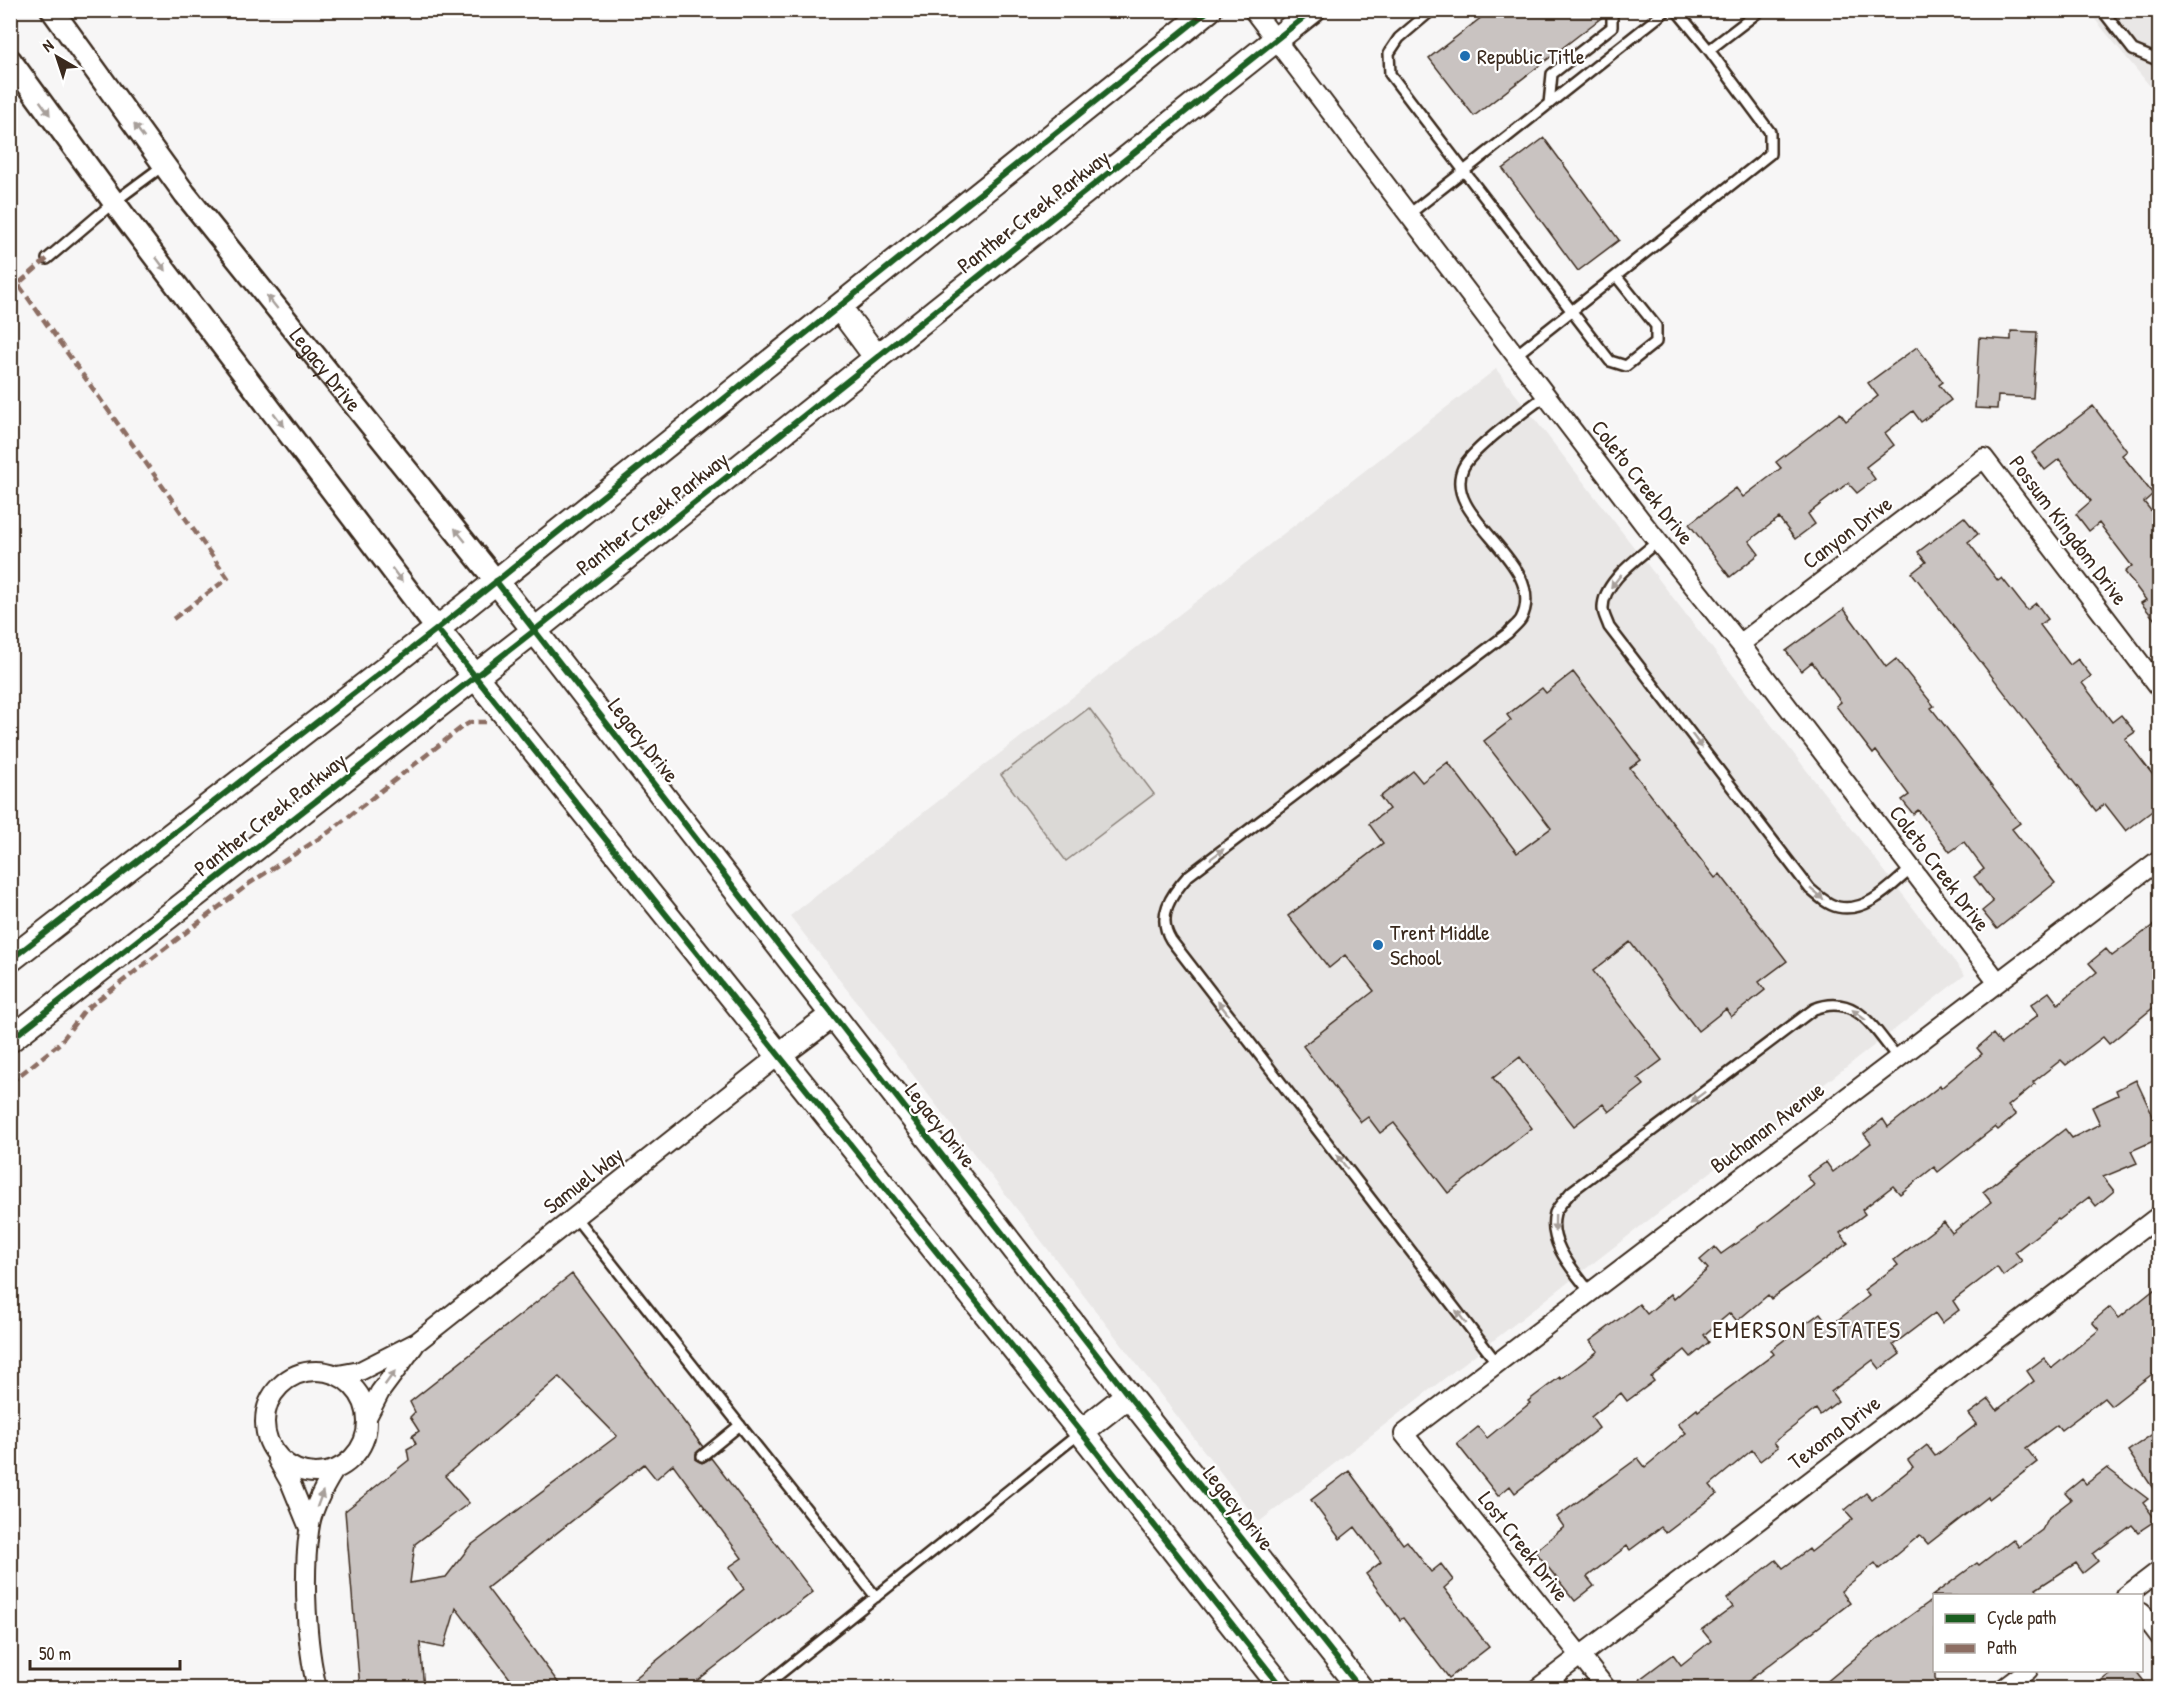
<svg xmlns="http://www.w3.org/2000/svg" width="2170" height="1699" viewBox="0 0 2170 1699" font-family="'Patrick Hand',sans-serif">
<rect width="100%" height="100%" fill="#f7f6f6"/>
<filter id="ink" filterUnits="userSpaceOnUse"><feTurbulence type="fractalNoise" baseFrequency=".0167" numOctaves="2"/><feDisplacementMap in="SourceGraphic" scale="12" xChannelSelector="R" yChannelSelector="G"/><feConvolveMatrix kernelMatrix="1 2 1 2 8 2 1 2 1" color-interpolation-filters="sRGB"/></filter>
<g filter="url(#ink)">
<!-- built -->
<path fill="#e9e7e6" d="M2088 11H2159V97Z
M1496 369 1965 975 1259 1522 790 916Z"/>
<!-- green -->
<path fill="#dbd9d6" stroke="#8b827a" stroke-width="1.5" d="M1089 708 1154 794 1066 861 1001 775Z"/>
<!-- building -->
<path fill="#c9c3c1" stroke="#3b2a1e" stroke-width="1.5" fill-rule="evenodd" d="M1491 10H1605V15L1474 116 1429 58Z
M1544 138 1619 240 1578 271 1503 169Z
M2011 331 2037 332 2033 398 1998 396 1997 409 1975 408 1979 338 2011 340Z
M1917 347 1943 382 1939 385 1951 400 1921 422 1913 411 1885 433 1894 445 1866 467 1875 479 1857 493 1848 483 1808 514 1815 524 1795 539 1779 518 1749 541 1759 554 1730 577 1689 524 1736 488 1743 497 1781 468 1776 462 1840 413 1846 421 1878 396 1868 383Z
M2093 406 2127 451 2122 455 2153 494 2144 502 2160 522V626L2141 603 2146 600 2125 572 2132 566 2099 523 2089 531 2076 514 2091 501 2059 459 2045 470 2032 453Z
M1964 517 1978 534 1968 542 1998 581 2002 578 2027 610 2036 603 2048 619 2040 625 2070 665 2078 659 2091 676 2082 683 2112 722 2121 715 2135 732 2125 739 2160 784V805L2126 831 2105 804 2096 811 1912 573 1926 562 1918 552Z
M1844 609 1886 667 1896 659 1934 706 1931 708 2020 823 2012 829 2055 883 1997 929 1982 911 1993 902 1974 877 1984 869 1964 842 1950 852 1918 810 1913 814 1902 800 1909 795 1876 751 1873 754 1836 706 1841 702 1812 662 1801 671 1786 651Z
M1573 672 1641 760 1630 768 1715 878 1720 874 1787 961 1759 982 1765 990 1731 1017 1726 1009 1698 1031 1630 942 1593 971 1662 1060 1638 1078 1644 1085 1609 1112 1603 1104 1574 1126 1520 1057 1493 1078 1532 1128 1448 1193 1394 1123 1380 1133 1368 1117 1361 1122 1303 1046 1374 991 1345 955 1329 968 1288 916 1383 843 1369 824 1389 809 1380 797 1413 771 1422 782 1448 762 1517 853 1551 828 1484 741 1511 720 1507 715 1542 688 1546 693Z
M2160 920V1002L2109 1044 2103 1037 2066 1065 2061 1060 2033 1082 2035 1084 2008 1106 2016 1115 1998 1130 1995 1127 1938 1172 1934 1167 1900 1194 1893 1186 1862 1210 1865 1214 1840 1233 1848 1243 1771 1299 1768 1295 1737 1321 1730 1313 1704 1335 1709 1342 1691 1357 1685 1350 1651 1377 1654 1381 1627 1401 1621 1393 1591 1417 1599 1428 1515 1493 1510 1486 1498 1496 1457 1444 1478 1427 1487 1438 1530 1403 1528 1401 1560 1377 1561 1379 1598 1351 1590 1341 1639 1304 1647 1314 1671 1294 1674 1299 1708 1269 1700 1260 1715 1247 1721 1254 1769 1220 1814 1185 1807 1176 1826 1162 1833 1172 1871 1143 1864 1134 1883 1119 1888 1127 1940 1086 1941 1088 1982 1054 1977 1048 1993 1034 2001 1044 2038 1015 2031 1005 2049 992 2058 1004 2097 972 2089 963 2106 949 2112 956Z
M2136 1080 2160 1131V1138L2131 1151 2137 1163 2103 1177 2114 1191 2096 1206 2089 1197 2059 1220 2058 1219 2015 1252 2022 1261 2003 1276 1997 1267 1953 1301 1959 1310 1942 1323 1935 1313 1893 1345 1900 1354 1880 1369 1873 1360 1831 1392 1838 1401 1820 1415 1816 1409 1774 1442 1778 1447 1760 1461 1752 1450 1710 1485 1717 1494 1666 1533 1661 1527 1630 1550 1627 1546 1587 1577 1594 1586 1575 1601 1535 1551 1564 1527 1557 1517 1638 1458 1645 1467 1686 1433 1678 1424 1697 1409 1698 1411 1774 1354 1771 1350 1820 1313 1830 1326 1869 1296 1864 1290 1898 1265 1894 1260 1944 1222 1952 1233 1991 1202 1983 1192 2065 1129 2072 1138 2100 1124 2092 1107 2118 1095 2116 1090Z
M572 1274 703 1447 696 1453V1460L702 1463 711 1458 813 1592 686 1689H622L744 1589 729 1567 742 1558 673 1464 656 1479 644 1464 487 1588 563 1689H518L456 1608 444 1648 420 1643 424 1689H360L345 1511 409 1460 407 1449 416 1444 412 1436 419 1431 410 1417 415 1412 410 1402ZM559 1377 617 1436 470 1546 446 1577 410 1583 415 1544 469 1503 445 1476Z
M2160 1285V1368L2111 1406 2104 1398 2061 1430 2057 1425 2026 1448 2037 1462 1989 1499 1988 1497 1928 1544 1920 1535 1879 1569 1875 1563 1841 1591 1850 1603 1738 1689H1647L1640 1679 1673 1654 1681 1665 1711 1641 1702 1630 1733 1607 1727 1599 1758 1574 1776 1560 1783 1568 1809 1549 1811 1552 1853 1519 1845 1510 1866 1493 1872 1500 1913 1467 1908 1460 1927 1445 1935 1456 1977 1424 1969 1414 1989 1399 1997 1410 2034 1381 2027 1371 2044 1358 2052 1368 2099 1330 2092 1322 2110 1307 2119 1318Z
M2160 1429V1499L2128 1451Z
M2107 1468 2148 1499 2143 1503 2156 1520 2138 1532 2132 1525 2093 1554 2098 1561 2083 1573 2076 1563 2036 1589 2041 1596H1932L1977 1563 1979 1565 2013 1539 2019 1547 2042 1530 2049 1517 2071 1500 2065 1493 2082 1479 2086 1484Z
M1349 1471 1403 1544 1407 1541 1431 1572 1441 1564 1453 1580 1444 1588 1489 1647 1449 1678 1403 1618 1400 1620 1366 1574 1381 1562 1355 1527 1340 1539 1311 1500Z
M1935 1598V1678L1942 1689H1818L1878 1639Z
M2114 1671H2136L2150 1689H2090Z"/>
<g fill="none" stroke-linecap="round" stroke-linejoin="round">
<!-- service casing -->
<g stroke="#3b2a1e" stroke-width="14">
<path id="service" d="M1676 10 1709 50 1761 10
M2102 10 2133 50 2160 61
M1549 104 1552 74 1612 27V10
M1408 215 1464 171 1390 74 1389 53 1399 38 1432 10
M47 259 114 202 164 165
M1616 276 1656 326V342L1626 366 1610 361 1464 171 1667 10
M1516 355 1770 154V132L1709 50
M1658 541C1640 557 1602 582 1603 609 1603 614 1607 621 1609 627L1810 889C1818 896 1828 905 1838 907 1867 913 1891 886 1911 869
M575 1217 876 1597
M1590 1292C1574 1271 1547 1243 1555 1213 1558 1206 1567 1197 1572 1191L1814 1009C1857 992 1874 1030 1898 1058
M1497 1363 1171 940C1156 916 1171 895 1188 876L1508 633C1512 628 1518 624 1521 619 1550 563 1440 518 1463 468 1472 448 1526 411 1546 395
M702 1456 740 1425
M762 1688 1080 1433"/>
</g>
<!-- minor casing -->
<g stroke="#3b2a1e" stroke-width="22">
<path id="minor" d="M1253 10 1643 523 1740 644 1998 982
M1740 644 1984 458 2160 689
M265 1422a51 51 0 1 1 102 0a51 51 0 1 1-102 0Z
M338 1375 360 1371 417 1342 778 1056
M367 1417 380 1392 414 1346
M277 1459 291 1484 309 1528
M2126 1596 2160 1570
M2142 1613 2160 1637
M317 1688C306 1644 303 1576 309 1531 311 1512 324 1487 334 1471
M1538 1688 2160 1215
M1606 1688 1404 1434 2160 859
M2004 1688 2028 1670"/>
</g>
<!-- tertiary casing -->
<g stroke="#3b2a1e" stroke-width="26">
<g id="tertiary">
<path id="s1" d="M52 10 185 194 496 581"/>
<path d="M10 60 127 220 437 629"/>
</g>
</g>
<!-- secondary casing -->
<g stroke="#3b2a1e" stroke-width="28">
<path id="secondary" d="M839 307 877 358
M496 581 1128 1395 1360 1688
M437 629 1081 1432 1282 1688
M10 960 437 629 1209 10
M10 1040 535 630 1313 10
M778 1056 834 1014
M1081 1432 1128 1395"/>
</g>
<!-- service -->
<use href="#service" stroke="#fff" stroke-width="9"/>
<!-- minor -->
<use href="#minor" stroke="#fff" stroke-width="18"/>
<!-- tertiary -->
<use href="#tertiary" stroke="#fff" stroke-width="21"/>
<!-- secondary -->
<use href="#secondary" stroke="#fff" stroke-width="24"/>
<!-- quiet -->
<path stroke="#8d6e63" stroke-width="4.5" stroke-dasharray="9 4.5" stroke-linecap="butt" d="M47 259 18 284 228 578 173 619
M10 1083 60 1043 84 1011 250 883 329 832 462 727 471 722H486"/>
<!-- cycleway casing -->
<g stroke="#fff" stroke-width="10">
<path id="cycleway" d="M496 581 1128 1395 1360 1688
M437 629 1081 1432 1282 1688
M10 960 437 629 1209 10
M10 1040 535 630 1313 10"/>
</g>
<!-- cycleway -->
<use href="#cycleway" stroke="#1b5e20" stroke-width="6"/>
</g>
<!-- one-way arrows -->
<defs><path id="oneway-solid" d="M-6-.8H1V-3.2L6.5 0L1 3.2V.8H-6Z" transform="scale(1.5)"/></defs>
<g fill="#a79f9a">
<use href="#oneway-solid" transform="translate(45 108) rotate(54)"/>
<use href="#oneway-solid" transform="translate(139 131) rotate(-126)"/>
<use href="#oneway-solid" transform="translate(161 264) rotate(53)"/>
<use href="#oneway-solid" transform="translate(272 302) rotate(-129)"/>
<use href="#oneway-solid" transform="translate(279 420) rotate(53)"/>
<use href="#oneway-solid" transform="translate(460 535) rotate(-129)"/>
<use href="#oneway-solid" transform="translate(397 575) rotate(53)"/>
<use href="#oneway-solid" transform="translate(1616 581) rotate(128)"/>
<use href="#oneway-solid" transform="translate(1697 741) rotate(53)"/>
<use href="#oneway-solid" transform="translate(1217 854) rotate(-37)"/>
<use href="#oneway-solid" transform="translate(1817 894) rotate(39)"/>
<use href="#oneway-solid" transform="translate(1223 1008) rotate(-128)"/>
<use href="#oneway-solid" transform="translate(1859 1015) rotate(-142)"/>
<use href="#oneway-solid" transform="translate(1698 1097) rotate(143)"/>
<use href="#oneway-solid" transform="translate(1342 1162) rotate(-128)"/>
<use href="#oneway-solid" transform="translate(1555 1223) rotate(91)"/>
<use href="#oneway-solid" transform="translate(1461 1317) rotate(-128)"/>
<use href="#oneway-solid" transform="translate(390 1378) rotate(-54)"/>
<use href="#oneway-solid" transform="translate(320 1499) rotate(-70)"/>
</g>
</g>
<!-- markers -->
<g fill="#1f6fb2" stroke="#fff" stroke-width="2">
<circle cx="1465" cy="56" r="6"/>
<circle cx="1378" cy="945" r="6"/>
</g>
<g text-anchor="middle" stroke-width="4.5" stroke-linejoin="round" paint-order="stroke">
<!-- poi labels -->
<g font-size="22" fill="#3b2a1e" stroke="#fff" text-anchor="start">
<text x="1477" y="64">Republic Title</text>
<text x="1390" y="940">Trent Middle<tspan x="1390" dy="25">School</tspan></text>
</g>
<!-- street labels -->
<g font-size="22" fill="#3b2a1e" stroke="#fff">
<text transform="translate(1033 211) rotate(-38)" y="8">Panther Creek Parkway</text>
<text dy="8" stroke="none"><textPath href="#s1" startOffset="452">Legacy Drive</textPath></text>
<text transform="translate(1643 482) rotate(52)" y="8">Coleto Creek Drive</text>
<text transform="translate(652 513) rotate(-38)" y="8">Panther Creek Parkway</text>
<text transform="translate(2069 530) rotate(53)" y="8">Possum Kingdom Drive</text>
<text transform="translate(1847 532) rotate(-37)" y="8">Canyon Drive</text>
<text transform="translate(644 740) rotate(52)" y="8">Legacy Drive</text>
<text transform="translate(270 814) rotate(-38)" y="8">Panther Creek Parkway</text>
<text transform="translate(1940 868) rotate(53)" y="8">Coleto Creek Drive</text>
<text transform="translate(941 1125) rotate(52)" y="8">Legacy Drive</text>
<text transform="translate(1767 1127) rotate(-37)" y="8">Buchanan Avenue</text>
<text transform="translate(583 1180) rotate(-38)" y="8">Samuel Way</text>
<text transform="translate(1834 1432) rotate(-37)" y="8">Texoma Drive</text>
<text transform="translate(1239 1508) rotate(52)" y="8">Legacy Drive</text>
<text transform="translate(1524 1546) rotate(52)" y="8">Lost Creek Drive</text>
</g>
<!-- neighbourhood labels -->
<g font-size="24" letter-spacing="1.5" fill="#3b2a1e" stroke="#fff">
<text x="1807" y="1338">EMERSON ESTATES</text>
</g>
</g>
<!-- margin -->
<rect width="2170" height="1699" fill="none" stroke="#fff" stroke-width="36"/>
<rect x="18" y="18" width="2134" height="1663" fill="none" stroke="#3b2a1e" stroke-width="2" filter="url(#ink)"/>
<!-- legend -->
<rect x="1933" y="1594" width="210" height="78" fill="#ffffff" stroke="#b1aaa5" stroke-width="1.5"/>
<rect x="1945" y="1614" width="30" height="9" fill="#1b5e20" stroke="#b1aaa5" stroke-width="1.5"/>
<text x="1987" y="1624" font-size="18" fill="#3b2a1e">Cycle path</text>
<rect x="1945" y="1644" width="30" height="9" fill="#8d6e63" stroke="#b1aaa5" stroke-width="1.5"/>
<text x="1987" y="1654" font-size="18" fill="#3b2a1e">Path</text>
<!-- north arrow -->
<g transform="translate(57 57) rotate(321)" stroke="#ffffff" stroke-width="4.5" paint-order="stroke">
<path d="M0-4.5L10 22L0 15L-10 22Z" fill="#3b2a1e"/>
<text y="-9" font-size="16" font-weight="bold" text-anchor="middle" fill="#3b2a1e">N</text>
</g>
<!-- scale -->
<path d="M30 1660v9h150v-9" fill="none" stroke="#3b2a1e" stroke-width="3"/>
<text x="39" y="1660" font-size="18" fill="#3b2a1e" stroke="#ffffff" stroke-width="4.5" paint-order="stroke">50 m</text>
</svg>
